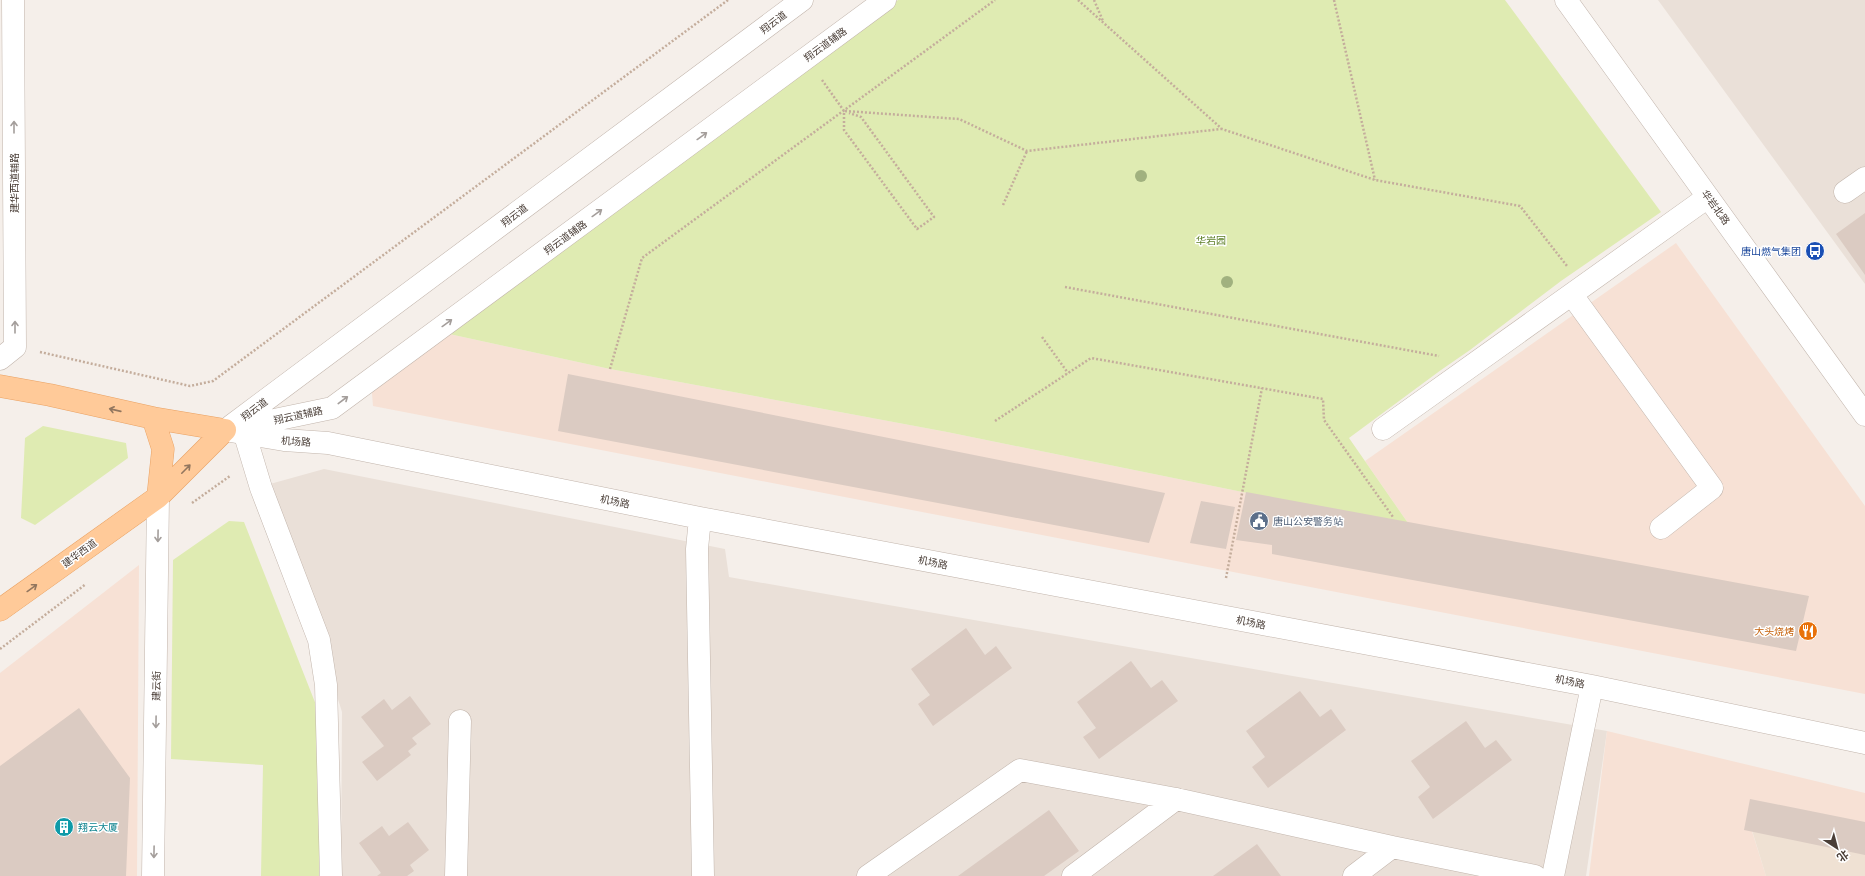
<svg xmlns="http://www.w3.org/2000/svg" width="1865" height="876" viewBox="0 0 1865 876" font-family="Ubuntu,'Noto Sans SC',sans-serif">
<rect width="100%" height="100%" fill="#f5efea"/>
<!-- residential -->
<path fill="#eae0d8" d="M1658 0H1865V284Z
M324 469 725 549 729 577 1607 731 1586 876H341L342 712 270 484Z"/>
<!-- commercial -->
<path fill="#f7e1d5" d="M1676 243 1865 506V694L373 406 371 381 440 332 610 369 947 432 1410 526 1365 461Z
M139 565 137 876H0V673Z
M1607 731 1865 793V851L1751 828 1766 876H1589Z"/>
<!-- education -->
<path fill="#efe1d3" d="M1751 827 1865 851V876H1766Z"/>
<!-- green -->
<path fill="#dfebb2" d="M898 0H1505L1661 212 1561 281 1470 350 1441 370 1349 438 1410 526 947 432 610 369 440 332Z
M43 426 126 443 128 458 35 525 21 518 25 438Z
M229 521 244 522 320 715 319 876H261L263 765 171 759 173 560Z"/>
<!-- building -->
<path fill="#dbcbc2" d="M1865 213V275L1836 234Z
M568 374 1165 493 1149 543 558 431Z
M1246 492 1809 596 1796 651 1272 554V545L1236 540Z
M1201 501 1235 507 1226 549 1190 543Z
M966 628 985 655 996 646 1012 668 933 726 918 704 930 695 911 669Z
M1131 661 1151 688 1162 680 1178 701 1099 759 1083 737 1096 728 1077 702Z
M1300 691 1320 717 1331 709 1346 730 1268 788 1252 767 1265 757 1246 731Z
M410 696 431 724 412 738 417 744 408 751 411 755 377 781 362 762 384 746 361 717 384 699 392 710Z
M79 708 130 778 126 876H0V766Z
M1466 721 1485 748 1496 740 1512 760 1433 819 1418 797 1430 787 1411 761Z
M1750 799 1865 822V855L1744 830Z
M1049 810 1079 851 1044 876H958Z
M408 822 429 850 410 865 414 871 407 876H377L381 873 359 843 382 826 389 836Z
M1257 844 1281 876H1213Z"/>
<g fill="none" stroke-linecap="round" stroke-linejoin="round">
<!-- minor casing -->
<g stroke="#c2b5ac" stroke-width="23">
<path id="minor" d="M1566 0 1865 415
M1845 192 1865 178
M1572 295 1712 488 1661 528
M0 359 15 347 13 0
M231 426 802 0
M236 428 332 408 885 0
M1383 429 1708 197
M225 430 284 440 328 443 700 518 1592 686 1865 743
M245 435 261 488 319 640 326 685 331 876
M700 518 697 549 703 876
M153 876 158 497
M456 876 460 721
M868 876 1020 770 1176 799 1392 847
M1073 876 1176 799
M1354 876 1392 847 1535 876
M1553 876 1592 686"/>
</g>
<!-- major casing -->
<g stroke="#e9a264" stroke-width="23">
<path id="major" d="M0 386 50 395 153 418 225 430
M153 418 163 449 158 497
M0 610 158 497 225 430"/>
</g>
<!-- path -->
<path stroke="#c4ad9c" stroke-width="2.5" stroke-dasharray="2 2" stroke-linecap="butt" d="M1078 0 1222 129 1375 180 1520 206 1567 266
M1094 0 1103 21
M1334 0 1375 180
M822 80 844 111V130L917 229 934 217 861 117 849 113
M845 111 959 119 1027 151 1221 129
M1003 205 1027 151
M1065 287 1439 356
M1042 337 1068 373
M40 352 190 386 213 381 728 0
M610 369 642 258 995 0
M995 421 1091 358 1323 399 1324 420 1393 517
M192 503 230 476
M1226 578 1262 388
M0 649 86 584"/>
<!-- minor -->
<use href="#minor" stroke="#fff" stroke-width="22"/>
<!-- major -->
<use href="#major" stroke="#ffca99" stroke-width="22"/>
</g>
<!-- trees -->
<g fill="#a1b17f">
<circle cx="1141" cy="176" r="6"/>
<circle cx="1227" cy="282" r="6"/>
</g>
<!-- one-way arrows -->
<defs><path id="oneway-shaft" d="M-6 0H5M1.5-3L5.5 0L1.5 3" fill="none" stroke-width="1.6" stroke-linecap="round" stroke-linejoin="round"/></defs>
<g stroke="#a49e9b">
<use href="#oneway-shaft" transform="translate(14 127) rotate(-90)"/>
<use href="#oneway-shaft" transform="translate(702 136) rotate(-36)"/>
<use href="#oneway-shaft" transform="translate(597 213) rotate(-36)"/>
<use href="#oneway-shaft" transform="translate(447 323) rotate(-36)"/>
<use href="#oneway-shaft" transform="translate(15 327) rotate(-90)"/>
<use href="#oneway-shaft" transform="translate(343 400) rotate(-37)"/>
<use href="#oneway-shaft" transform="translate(158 536) rotate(91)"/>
<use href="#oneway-shaft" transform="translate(156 722) rotate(91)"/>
<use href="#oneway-shaft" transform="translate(154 852) rotate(91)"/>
</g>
<g stroke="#92765e">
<use href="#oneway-shaft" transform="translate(115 410) rotate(-167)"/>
<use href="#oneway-shaft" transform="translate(186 469) rotate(-45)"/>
<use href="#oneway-shaft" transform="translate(32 588) rotate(-36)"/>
</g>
<!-- icons -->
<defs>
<g id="bus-disc" transform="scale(1)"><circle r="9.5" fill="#1a4fb4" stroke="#fff"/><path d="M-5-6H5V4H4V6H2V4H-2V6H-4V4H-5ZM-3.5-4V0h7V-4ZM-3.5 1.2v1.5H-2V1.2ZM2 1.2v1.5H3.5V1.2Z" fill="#fff"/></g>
<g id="civic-disc" transform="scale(1)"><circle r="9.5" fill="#5c6f8a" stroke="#fff"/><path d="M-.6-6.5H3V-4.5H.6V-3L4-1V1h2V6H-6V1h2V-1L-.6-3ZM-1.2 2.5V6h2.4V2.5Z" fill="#fff"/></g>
<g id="restaurant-disc" transform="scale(1)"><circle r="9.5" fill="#e8710a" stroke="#fff"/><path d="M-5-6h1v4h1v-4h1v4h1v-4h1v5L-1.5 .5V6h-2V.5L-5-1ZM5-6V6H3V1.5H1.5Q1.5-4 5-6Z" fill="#fff"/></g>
<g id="building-disc" transform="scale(1)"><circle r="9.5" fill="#0f9aa8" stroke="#fff"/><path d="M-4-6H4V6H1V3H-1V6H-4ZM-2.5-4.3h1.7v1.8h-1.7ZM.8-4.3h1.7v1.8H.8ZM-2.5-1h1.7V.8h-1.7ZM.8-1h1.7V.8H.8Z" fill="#fff"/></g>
</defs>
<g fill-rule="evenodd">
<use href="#bus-disc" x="1815" y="251"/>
<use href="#civic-disc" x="1259" y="521"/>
<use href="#restaurant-disc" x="1808" y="631"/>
<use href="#building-disc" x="64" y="827"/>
</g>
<g text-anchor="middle" stroke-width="3" stroke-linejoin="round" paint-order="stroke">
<!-- street labels -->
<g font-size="10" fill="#4a3e37" stroke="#fff">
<text transform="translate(773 22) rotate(-37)" y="4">翔云道</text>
<text transform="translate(825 44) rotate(-36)" y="4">翔云道辅路</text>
<text transform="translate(14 183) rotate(-90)" y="4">建华西道辅路</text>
<text transform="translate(1716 207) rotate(54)" y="4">华岩北路</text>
<text transform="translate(514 215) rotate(-37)" y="4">翔云道</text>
<text transform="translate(565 237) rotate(-36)" y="4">翔云道辅路</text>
<text transform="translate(254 409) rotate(-37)" y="4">翔云道</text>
<text transform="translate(298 415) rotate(-12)" y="4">翔云道辅路</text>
<text transform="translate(296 441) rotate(4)" y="4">机场路</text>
<text transform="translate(615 501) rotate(11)" y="4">机场路</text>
<text transform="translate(79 553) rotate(-36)" y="4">建华西道</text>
<text transform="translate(933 562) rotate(11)" y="4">机场路</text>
<text transform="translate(1251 622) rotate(11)" y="4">机场路</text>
<text transform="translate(1570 681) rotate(11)" y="4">机场路</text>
<text transform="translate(156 686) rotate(-89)" y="4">建云街</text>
</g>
<!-- park labels -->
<g font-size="10" fill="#5d7f27" stroke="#fff">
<text x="1211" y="244">华岩园</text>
</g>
<!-- transit labels -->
<g font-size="10" fill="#164399" stroke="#fff" text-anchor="end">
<text x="1801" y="255">唐山燃气集团</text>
</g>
<!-- service labels -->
<g font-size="10" fill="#4e5e75" stroke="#fff" text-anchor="start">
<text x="1273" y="525">唐山公安警务站</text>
</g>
<!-- food labels -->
<g font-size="10" fill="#c56008" stroke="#fff" text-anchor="end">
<text x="1794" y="635">大头烧烤</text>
</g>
<!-- culture labels -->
<g font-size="10" fill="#0d838f" stroke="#fff" text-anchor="start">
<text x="78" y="831">翔云大厦</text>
</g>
</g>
<!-- north arrow -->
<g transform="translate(1837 848) rotate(144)" stroke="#ffffff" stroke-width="3" paint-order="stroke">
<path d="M0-3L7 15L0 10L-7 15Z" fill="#4a3e37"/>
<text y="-6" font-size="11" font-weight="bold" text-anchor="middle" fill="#4a3e37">北</text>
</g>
</svg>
